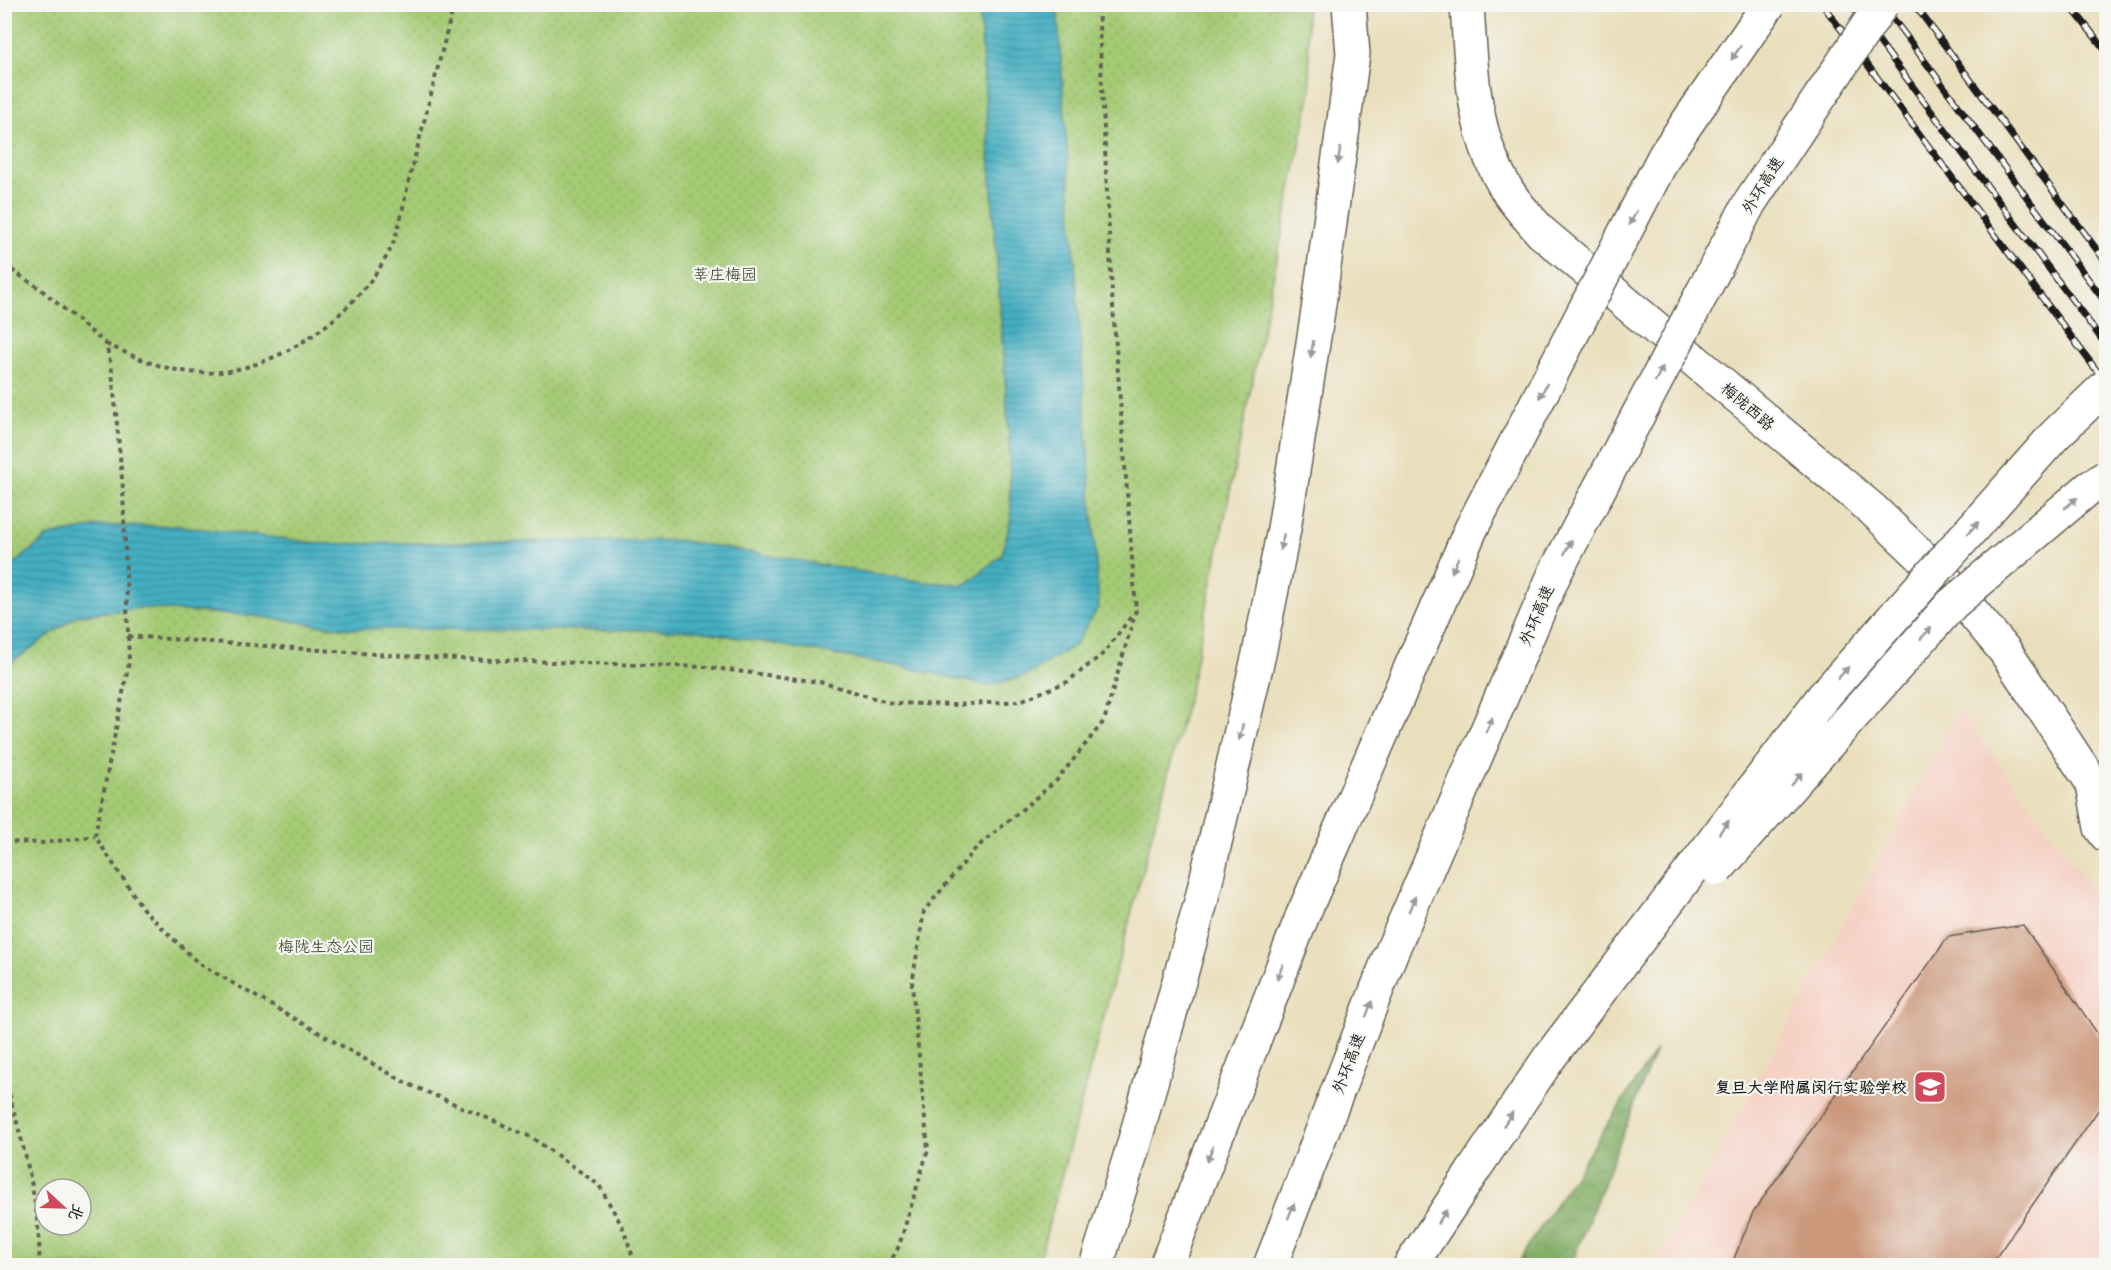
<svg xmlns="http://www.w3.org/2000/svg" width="2111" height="1270" viewBox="0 0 2111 1270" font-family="Pangolin,'LXGW WenKai TC',sans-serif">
<defs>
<pattern id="forest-crowns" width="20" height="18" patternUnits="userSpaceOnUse" patternTransform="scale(1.5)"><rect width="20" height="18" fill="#83ae66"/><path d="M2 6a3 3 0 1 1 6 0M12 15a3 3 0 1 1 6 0" fill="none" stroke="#6a8d53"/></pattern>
<pattern id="park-dots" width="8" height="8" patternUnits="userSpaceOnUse" patternTransform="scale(1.5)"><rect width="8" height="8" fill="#a4ca74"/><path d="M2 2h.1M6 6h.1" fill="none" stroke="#8dad64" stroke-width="1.8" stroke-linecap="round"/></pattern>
<pattern id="water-rules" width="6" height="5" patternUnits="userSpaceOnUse" patternTransform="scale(1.5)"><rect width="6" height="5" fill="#44afc2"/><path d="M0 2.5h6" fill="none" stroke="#388e9d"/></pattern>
</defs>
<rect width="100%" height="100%" fill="#f6f6f2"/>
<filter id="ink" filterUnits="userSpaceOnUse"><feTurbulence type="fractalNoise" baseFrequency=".0167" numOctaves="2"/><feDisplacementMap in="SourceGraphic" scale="12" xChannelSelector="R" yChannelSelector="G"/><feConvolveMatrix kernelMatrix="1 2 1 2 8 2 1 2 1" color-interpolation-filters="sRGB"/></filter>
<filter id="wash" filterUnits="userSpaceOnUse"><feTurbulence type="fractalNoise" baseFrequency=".008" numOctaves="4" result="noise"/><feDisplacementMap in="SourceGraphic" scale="24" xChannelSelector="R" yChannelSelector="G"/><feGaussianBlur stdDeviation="1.35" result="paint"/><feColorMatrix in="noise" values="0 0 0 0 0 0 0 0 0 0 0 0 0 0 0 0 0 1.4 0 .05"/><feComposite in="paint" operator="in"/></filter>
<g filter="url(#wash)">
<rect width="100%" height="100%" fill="#eadfbc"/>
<!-- built -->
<path fill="#f6d1c5" d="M1960 710 2106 909V1265L1656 1266Z"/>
<!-- forest -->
<path fill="url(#forest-crowns)" stroke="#506541" stroke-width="1.5" d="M1656 1050 1571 1265H1516Z"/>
<!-- park -->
<path fill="url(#park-dots)" stroke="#607348" stroke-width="1.5" fill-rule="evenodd" d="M5 5H979L1009 436 1011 518 1002 555 965 585 324 544 178 526H100L49 536 5 571Z
M1057 5H1306L1311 90 1189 695 1038 1265H5L4 667 78 615 141 608 254 616 350 629 695 630 899 666 988 686 1028 675 1059 53ZM45 1189H81V1225H45Z"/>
<!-- water -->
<path fill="url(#water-rules)" stroke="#30666f" stroke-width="1.5" d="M979 5H1057L1099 606 1075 645 1028 675 988 686 899 666 695 630 350 629 254 616 141 608 78 615 5 667V571L49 536 100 526H178L324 544 678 540 924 582 965 585 1002 555 1011 518 1009 436Z"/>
<g id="blocks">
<!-- building -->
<path fill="#cc987c" d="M2023 925 2106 1046V1099L1990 1266H1731L1753 1212 1948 937Z"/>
</g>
</g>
<g filter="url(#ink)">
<use href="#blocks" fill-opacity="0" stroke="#646054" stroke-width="1.5"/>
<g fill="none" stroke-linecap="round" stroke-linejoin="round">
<!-- minor casing -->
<g stroke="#646054" stroke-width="36">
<path id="minor" d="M1467 4C1471 68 1472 137 1509 193 1518 207 1530 219 1541 232L1872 509 1944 578 2005 651 2093 784 2101 828 2106 835"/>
</g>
<!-- highway casing -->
<g stroke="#646054" stroke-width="36">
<path id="highway" d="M1096 1266 1133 1147 1201 902 1259 654 1284 529 1318 311 1353 54 1349 4
M1166 1266 1302 917
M1270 1266 1389 958
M1410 1266 1475 1168"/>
</g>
<!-- path -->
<path stroke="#646054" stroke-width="4" stroke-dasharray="4.5 4.5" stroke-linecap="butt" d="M4 265 39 288 106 344 112 370 123 489 129 662 95 836 143 909 198 963 406 1083 531 1137 599 1185 623 1228 636 1266
M106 344C131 355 156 367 183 371 262 385 355 319 390 250 399 233 405 196 410 176 425 119 439 62 454 4
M128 636 431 658 706 667 820 682 891 703 954 705 1020 701 1067 682 1104 653 1133 614
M4 842 42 843 95 836
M4 1087 9 1093C23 1146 42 1210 39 1266
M888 1266 899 1246 928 1150 912 984 924 911 976 848 1057 780 1104 721 1136 610 1112 294 1098 4"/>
<!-- minor -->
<use href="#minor" stroke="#fff" stroke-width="33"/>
<!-- highway -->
<use href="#highway" stroke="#fff" stroke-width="33"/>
<!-- rail casing -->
<g stroke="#1c1c1c" stroke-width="7">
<path id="rail" d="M1822 4 2106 383
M1851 4 2106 345
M1882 4 2106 303
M1914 4 2106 262
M2069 4 2106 51
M2101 4 2106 11"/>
</g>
<!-- rail -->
<use href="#rail" stroke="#f6f6f2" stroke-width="4.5" stroke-dasharray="14" stroke-linecap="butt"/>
<!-- highway-bridge casing -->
<g stroke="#646054" stroke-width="36" stroke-linecap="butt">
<path id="highway-bridge" d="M1717 869 1952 604 2089 488 2106 477
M1302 917 1471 529 1665 155 1769 4
M1389 958 1554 575 1750 202 1882 4
M1475 1168 1549 1058 1823 697 2055 435 2106 386"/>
</g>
<!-- highway-bridge -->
<use href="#highway-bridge" stroke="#fff" stroke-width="33"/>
</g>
<!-- one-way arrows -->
<defs><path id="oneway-solid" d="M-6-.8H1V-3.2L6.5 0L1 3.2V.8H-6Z" transform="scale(1.5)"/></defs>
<g fill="#999">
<use href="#oneway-solid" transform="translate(1736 53) rotate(124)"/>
<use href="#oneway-solid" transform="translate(1339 156) rotate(98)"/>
<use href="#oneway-solid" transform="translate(1633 218) rotate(118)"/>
<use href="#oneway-solid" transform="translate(1312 349) rotate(99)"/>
<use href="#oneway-solid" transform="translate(1659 374) rotate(-62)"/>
<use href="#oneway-solid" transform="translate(1543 391) rotate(118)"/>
<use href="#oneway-solid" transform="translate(2071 503) rotate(-40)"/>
<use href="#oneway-solid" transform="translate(1973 528) rotate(-48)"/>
<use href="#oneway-solid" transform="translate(1282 542) rotate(102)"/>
<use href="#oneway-solid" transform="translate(1568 547) rotate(-62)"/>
<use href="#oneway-solid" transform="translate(1455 565) rotate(114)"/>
<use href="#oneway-solid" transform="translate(1926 633) rotate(-48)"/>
<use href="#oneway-solid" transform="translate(1843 673) rotate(-48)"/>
<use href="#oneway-solid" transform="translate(1489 725) rotate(-67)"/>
<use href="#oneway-solid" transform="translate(1241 732) rotate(103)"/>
<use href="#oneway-solid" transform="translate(1797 779) rotate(-48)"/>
<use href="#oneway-solid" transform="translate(1724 827) rotate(-53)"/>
<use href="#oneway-solid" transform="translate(1412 904) rotate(-67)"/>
<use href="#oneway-solid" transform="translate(1280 972) rotate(111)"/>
<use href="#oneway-solid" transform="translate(1369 1009) rotate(-69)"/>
<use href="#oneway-solid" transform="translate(1508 1119) rotate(-56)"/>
<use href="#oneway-solid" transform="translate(1210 1154) rotate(111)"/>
<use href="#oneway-solid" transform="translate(1291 1211) rotate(-69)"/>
<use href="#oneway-solid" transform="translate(1442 1217) rotate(-56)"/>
</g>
</g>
<!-- icons -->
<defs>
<g id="school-square" transform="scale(1.725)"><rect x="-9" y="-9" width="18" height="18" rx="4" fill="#d1495b" stroke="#f6f6f2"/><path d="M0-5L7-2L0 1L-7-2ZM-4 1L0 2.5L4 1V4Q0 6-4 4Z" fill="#fff"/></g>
</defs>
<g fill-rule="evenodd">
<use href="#school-square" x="1930" y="1087"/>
</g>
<g text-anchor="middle" stroke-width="4.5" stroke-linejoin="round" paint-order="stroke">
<!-- street labels -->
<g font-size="16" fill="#1c1c1c" stroke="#f6f6f2">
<text transform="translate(1762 185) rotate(-58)" y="6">外环高速</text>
<text transform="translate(1748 406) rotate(40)" y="6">梅陇西路</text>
<text transform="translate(1536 615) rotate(-67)" y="6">外环高速</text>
<text transform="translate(1348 1063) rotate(-69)" y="6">外环高速</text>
</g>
<!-- park labels -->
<g font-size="16" fill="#4c593b" stroke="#f6f6f2">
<text x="725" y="280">莘庄梅园</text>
<text x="326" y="952">梅陇生态公园</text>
</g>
<!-- poi labels -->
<g font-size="16" font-weight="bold" fill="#1c1c1c" stroke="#f6f6f2" text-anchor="end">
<text x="1907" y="1093">复旦大学附属闵行实验学校</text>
</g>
</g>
<!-- margin -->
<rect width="2111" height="1270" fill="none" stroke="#f6f6f2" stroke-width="24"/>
<!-- north arrow -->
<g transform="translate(63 1207) rotate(112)"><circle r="28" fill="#f6f6f2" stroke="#9f9f9c" stroke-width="1.5"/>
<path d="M0-4.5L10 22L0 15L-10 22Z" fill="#d1495b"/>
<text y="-9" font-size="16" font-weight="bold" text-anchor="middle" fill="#1c1c1c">北</text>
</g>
</svg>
